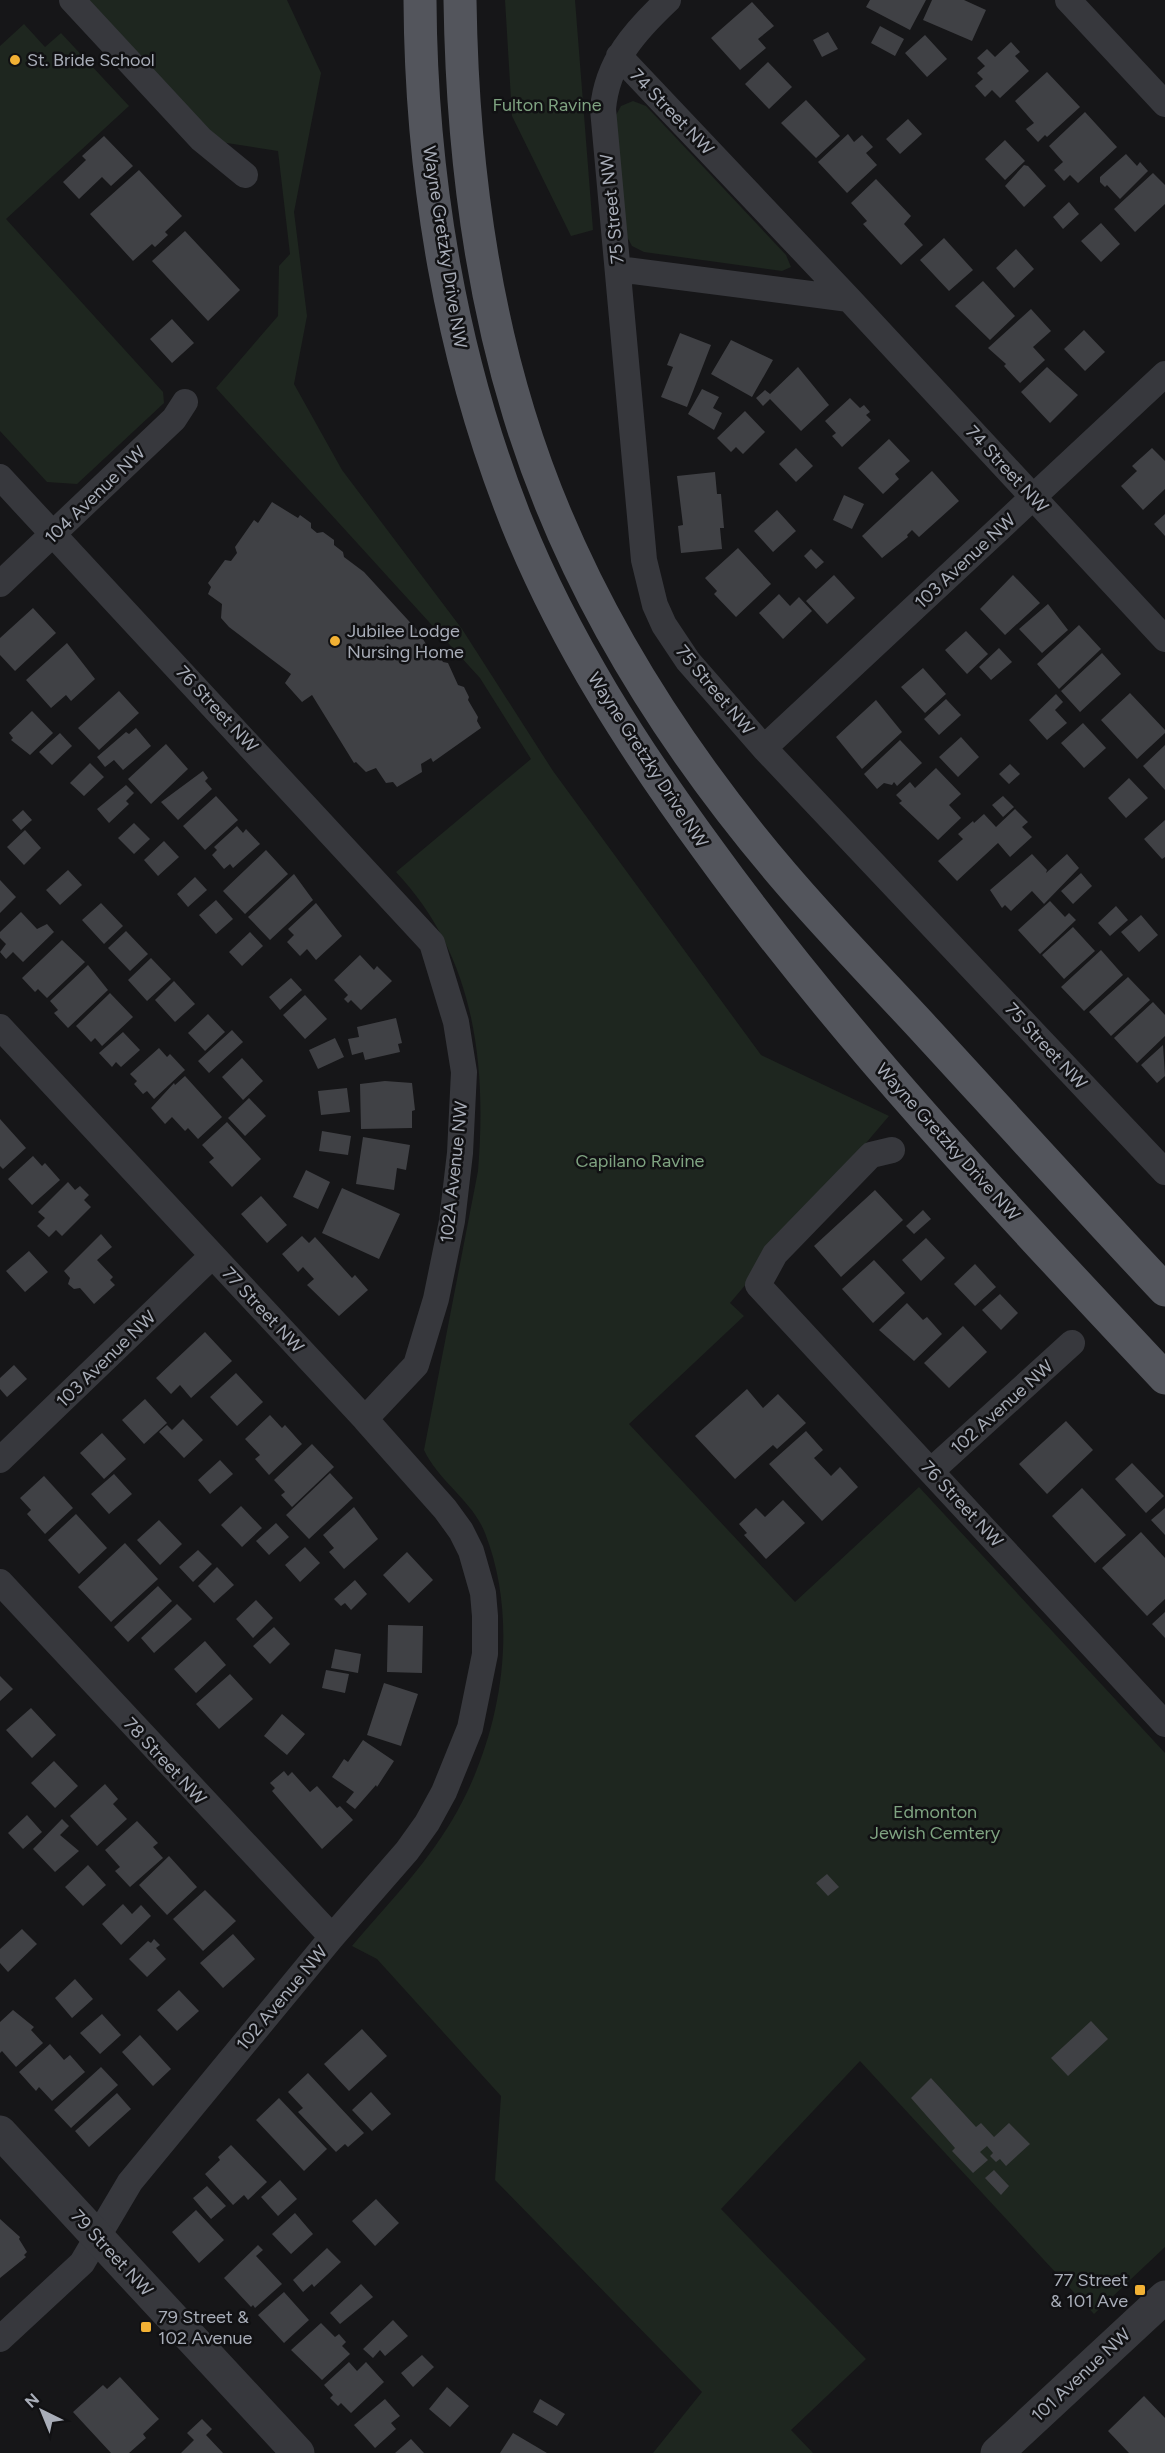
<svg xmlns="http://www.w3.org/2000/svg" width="1165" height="2453" viewBox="0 0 1165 2453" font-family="Figtree,sans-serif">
<rect width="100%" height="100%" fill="#161618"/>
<!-- green -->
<path fill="#1e261f" d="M72 0H287L321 73 294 212 307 316 294 384 342 470 462 629 553 771 761 1055 889 1116 730 1303 744 1316 629 1424 795 1602 919 1487 1165 1753V2247L1094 2314 860 2061 721 2209 866 2359 791 2430 813 2453H653L702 2392 495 2180 501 2096 377 1959 352 1946C386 1906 424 1867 451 1822 501 1739 521 1625 485 1533 472 1500 439 1482 424 1450L478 1171C487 1061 474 955 396 872L531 759 480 678 216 388 278 316 279 266 290 254 278 151 201 139Z
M505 0H575L593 230 571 236 512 116Z
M24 24 45 47 61 33 129 106 6 219 163 392 164 403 77 484 47 482 0 431V46Z
M633 101 646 106 786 255 791 267 782 271 644 252 632 246 625 233 615 117 621 106Z"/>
<!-- building -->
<path fill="#404145" d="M870 0H926L910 30 866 7Z
M932 0H964L986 10 972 41 923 20Z
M752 2 774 26 758 39 766 48 740 70 711 38Z
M880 26 904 39 895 56 871 43Z
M828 32 838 49 822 57 813 40Z
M925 35 947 59 927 77 905 53Z
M1011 42 1020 52 1015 56 1029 71 1000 98 992 90 985 97 975 86 983 79 977 73 985 66 977 58 987 49 995 57Z
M768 62 792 87 769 109 745 84Z
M1047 72 1080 107 1047 137 1045 135 1038 142 1026 129 1034 123 1015 101Z
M806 100 840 136 816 158 781 123Z
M1085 112 1117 147 1078 183 1070 175 1064 181 1054 170 1063 162 1049 146Z
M908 119 922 134 900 154 886 139Z
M848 134 854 142 862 135 873 147 866 153 877 165 847 193 818 162Z
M104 136 133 166 111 186 102 177 79 199 63 182 86 160 82 156Z
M1005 140 1025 161 1005 180 985 159Z
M1126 154 1137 166 1140 162 1148 171 1120 199 1107 185 1105 187 1100 182V177Z
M1024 165 1028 166 1046 186 1024 207 1005 186Z
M139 170 182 216 165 232 168 235 155 247 152 244 133 261 90 214Z
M1153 173 1165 185V204L1135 232 1114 209Z
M876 179 911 216 904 224 923 245 901 265 863 224 867 221 851 203Z
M1069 202 1079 214 1063 229 1053 217Z
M1101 223 1120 244 1101 262 1081 241Z
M185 231 240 290 208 321 152 261Z
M944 238 973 270 949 291 920 260Z
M1016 249 1034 269 1014 288 996 268Z
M983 281 1015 316 990 340 955 306Z
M1031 309 1051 331 1033 347 1045 360 1020 383 1004 366 1006 364 988 348Z
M172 319 194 343 172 363 150 339Z
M1084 330 1105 352 1085 371 1064 349Z
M680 333 711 345 687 407 661 397 673 367 667 365Z
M731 340 773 360 752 397 711 374Z
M798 367 829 405 801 431 770 399 763 406 756 398 765 390 770 394Z
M1047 367 1078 395 1050 423 1021 392Z
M702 389 719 397 713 408 722 413 714 430 688 414Z
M850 398 860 408 864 405 870 412 866 415 871 420 842 447 832 436 836 433 825 421Z
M745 411 765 432 743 454 736 447 731 452 717 438Z
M889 439 910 461 895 474 899 479 883 494 858 468Z
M796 448 813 466 796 482 779 464Z
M1152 448 1165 461V489L1143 510 1121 486 1137 471 1132 466Z
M932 471 959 501 919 537 912 530 907 535 908 537 882 558 862 536Z
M715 472 717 494H721L724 528H720L722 549 681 553 678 526 683 525 677 476Z
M844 495 864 504 852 529 833 520Z
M272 502 298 518 300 515 311 523V528L317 533 323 532 334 540V545L343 552 344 557 364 572 418 631 429 649 437 652 443 662 448 663 458 685 464 687 469 697 468 700 478 717 477 721 481 728 433 762 431 758 421 764 422 772 397 787 393 782 386 783 376 768 366 772 356 762 354 763 312 695 302 702 285 683 291 674 229 627 221 618 222 604 208 594 211 587 208 583 225 560 231 561 237 553 235 547 254 520 258 523Z
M777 510 796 531 773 552 754 531Z
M1165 514V536L1154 524Z
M738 548 771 584 736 617 714 594 717 591 705 578Z
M811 549 824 562 816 569 804 556Z
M834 575 855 598 827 624 806 601Z
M1013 575 1040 603 1005 635 980 609Z
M779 594 790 606 799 597 812 611 783 639 759 613Z
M1048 604 1068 630 1042 653 1019 629Z
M33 608 56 633 15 671 0 655V638Z
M1079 625 1101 649 1059 689 1037 664Z
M966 631 988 654 967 674 945 650Z
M67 643 95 679 71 701 66 695 51 708 26 680Z
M999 648 1012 662 991 680 979 667Z
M1102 653 1121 674 1080 712 1061 691Z
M923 668 946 694 925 713 901 687Z
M119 691 139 713 99 750 78 728Z
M1130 693 1165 730V733L1137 759 1101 720Z
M1056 694 1063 702 1055 710 1067 723 1047 740 1029 720Z
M946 699 961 715 939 735 924 719Z
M876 700 902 732 862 769 836 737Z
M32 711 53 733 30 755 11 740 13 738 9 733Z
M1083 723 1106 748 1084 768 1061 743Z
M136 728 151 746 123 770 114 760 105 767 97 757 126 732 129 734Z
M60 733 72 746 52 765 39 752Z
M961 737 979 757 958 777 939 757Z
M900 740 922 763 897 786 894 782 892 785 884 783 877 789 864 774Z
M166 744 188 769 151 804 128 779Z
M1165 745V790L1143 766Z
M90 763 104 777 84 796 70 783Z
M1010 764 1020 774 1009 784 999 774Z
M936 768 961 794 949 805 961 818 938 840 899 803 902 801 896 795 910 782 915 788Z
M203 771 208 778 205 781 212 789 178 820 161 802Z
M1129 778 1148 798 1126 818 1108 798Z
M126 785 134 793 126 801 129 804 109 823 97 809Z
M216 796 238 820 205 850 183 826Z
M1003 796 1014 807 1003 817 992 805Z
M1015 809 1028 822 1022 827 1032 837 1010 857 998 843 957 881 938 861 963 839 958 834 973 821 974 823 984 814 996 827Z
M23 810 32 820 21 830 12 820Z
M1165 820V857L1162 859 1144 839Z
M134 823 150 839 134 854 118 838Z
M237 826 243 833 246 829 260 844 233 868 230 864 224 869 212 855 217 850 214 847Z
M25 830 41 848 24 865 7 847Z
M164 841 179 857 158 876 144 860Z
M266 850 288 874 245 914 223 891Z
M1032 854 1047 870 1046 873 1067 854 1079 868 1044 904 1032 891 1011 911 1005 905 1002 908 990 890Z
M68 870 82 885 60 905 46 890Z
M1081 873 1092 886 1073 904 1061 891Z
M294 874 313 900 270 940 248 917Z
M195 877 207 890 188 907 177 894Z
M0 880 16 897 0 913Z
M216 900 233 919 216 934 199 915Z
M1050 901 1065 917 1069 913 1076 920 1040 954 1018 930Z
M101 903 123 926 104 944 82 920Z
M316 903 342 936 316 960 307 949 300 956 287 942 294 935 288 929Z
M1116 906 1128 920 1110 936 1098 923Z
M21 912 37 929 47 924 54 932 23 962 13 952 6 959 0 952 6 944 0 938V932Z
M1141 915 1158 935 1139 952 1121 932Z
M1073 927 1095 951 1064 979 1042 955Z
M126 931 148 954 130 971 108 948Z
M250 932 263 946 242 966 229 952Z
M62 940 85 962 47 998 38 989 35 992 22 978Z
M1101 950 1123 975 1084 1011 1061 987Z
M360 955 374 970 377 966 392 981 361 1010 351 1000 348 1003 344 999 348 995 334 980Z
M151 958 171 979 147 1001 128 980Z
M88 965 108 990 68 1028 54 1013 58 1010 50 1001Z
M1128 977 1150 1000 1111 1036 1089 1012Z
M291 978 302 990 280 1010 269 997Z
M174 981 195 1004 175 1022 155 1000Z
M110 993 133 1017 102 1046 95 1038 91 1042 76 1026Z
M305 995 327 1019 305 1039 283 1015Z
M1153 1002 1165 1015V1036L1137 1063 1114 1038Z
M208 1014 225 1032 205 1051 188 1033Z
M396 1018 402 1043 398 1044 400 1052 365 1060 363 1052 352 1055 348 1039 359 1037 357 1027Z
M232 1030 243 1042 209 1073 198 1061Z
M123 1032 140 1050 121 1067 116 1062 112 1067 99 1053Z
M335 1038 344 1057 318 1069 309 1050Z
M1163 1045 1165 1076 1157 1083 1141 1065Z
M159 1048 167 1057 170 1054 185 1070 154 1099 147 1091 143 1094 134 1084 137 1081 130 1074Z
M242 1058 263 1081 243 1100 222 1077Z
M185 1076 222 1117 198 1139 188 1128 185 1131 172 1117 165 1124 151 1108 174 1083 175 1085Z
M385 1081 412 1083 415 1110 412 1111V1128L361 1129 360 1084Z
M347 1088 350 1112 321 1115 318 1091Z
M249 1098 266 1116 245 1136 228 1118Z
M0 1119 26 1148 3 1169 0 1166Z
M227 1122 261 1159 232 1187 209 1162 214 1158 202 1145Z
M322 1131 351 1136 348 1155 319 1151Z
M363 1137 410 1145 406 1170 397 1168 394 1190 356 1184Z
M33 1156 42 1166 45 1163 60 1180 32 1205 8 1179Z
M306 1170 330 1182 318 1209 293 1197Z
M68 1182 75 1190 80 1186 89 1195 84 1200 91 1207 62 1236 56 1230 49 1237 37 1226 45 1218 38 1212Z
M342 1188 400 1214 379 1259 322 1233Z
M875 1190 903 1220 841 1277 814 1246Z
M261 1196 287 1225 267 1243 241 1214Z
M923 1210 931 1219 914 1234 906 1226Z
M101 1234 112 1247 97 1260 113 1277 110 1280 115 1285 94 1304 80 1288 74 1289 68 1284 70 1278 64 1271Z
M302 1236 309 1243 315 1237 352 1278 355 1275 368 1290 339 1316 307 1285 314 1279 303 1267 298 1272 282 1254Z
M926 1238 945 1258 921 1281 902 1260Z
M29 1251 48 1272 25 1292 6 1271Z
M874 1260 905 1293 873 1323 842 1289Z
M975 1264 996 1287 975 1306 954 1284Z
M1000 1294 1018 1313 1001 1330 982 1310Z
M907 1303 923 1320 927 1317 942 1334 914 1361 879 1330Z
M963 1326 987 1352 949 1388 924 1363Z
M205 1332 232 1361 191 1398 180 1385 171 1394 156 1378Z
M14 1365 27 1379 7 1397 0 1389V1378Z
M236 1373 263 1402 237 1426 210 1397Z
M747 1389 763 1408 778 1394 806 1423 777 1449 773 1445 735 1479 695 1436Z
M145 1399 167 1423 144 1444 122 1420Z
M270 1415 282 1428 285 1425 302 1444 269 1475 255 1459 260 1455 245 1439Z
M183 1419 203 1440 184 1458 159 1432 167 1425 172 1430Z
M1066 1421 1093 1450 1047 1494 1019 1464Z
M806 1431 823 1450 814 1458 831 1476 840 1467 858 1487 822 1521 769 1464Z
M102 1433 126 1459 104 1479 80 1453Z
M312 1444 334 1467 292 1507 281 1495 285 1492 274 1480Z
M220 1460 233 1474 210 1494 198 1480Z
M1132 1463 1164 1496 1146 1513 1115 1479Z
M330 1473 353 1498 309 1539 286 1515Z
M114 1474 132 1494 109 1514 91 1494Z
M44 1476 73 1508 45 1534 27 1514 31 1510 20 1498Z
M1082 1488 1126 1535 1095 1563 1052 1516Z
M783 1500 805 1523 766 1559 744 1535 747 1533 739 1524 756 1508 765 1517Z
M241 1506 262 1528 242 1547 221 1525Z
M354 1507 378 1539 344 1569 329 1552 334 1548 323 1535Z
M1165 1508V1535L1151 1520Z
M76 1514 107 1548 79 1574 48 1540Z
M159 1520 182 1544 160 1565 137 1540Z
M276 1523 289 1537 269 1555 256 1541Z
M1141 1532 1165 1558V1599L1147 1616 1102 1568Z
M125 1543 158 1579 111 1622 78 1587Z
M305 1547 320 1563 300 1582 285 1565Z
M198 1550 212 1564 193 1582 179 1567Z
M407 1552 433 1580 409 1603 383 1575Z
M217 1567 234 1585 214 1603 198 1586Z
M355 1580 367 1594 351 1610 345 1603 341 1606 334 1599Z
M158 1586 172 1601 128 1642 114 1627Z
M256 1600 273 1618 253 1638 236 1619Z
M177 1604 192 1619 154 1653 141 1638Z
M1165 1612V1638L1152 1624Z
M388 1625 423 1626 422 1673 387 1672Z
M274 1627 290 1644 270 1664 253 1646Z
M205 1641 226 1665 196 1693 174 1669Z
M335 1649 361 1654 358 1673 331 1668Z
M326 1670 349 1674 345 1693 322 1688Z
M230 1674 253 1699 219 1729 196 1704Z
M0 1676 13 1689 0 1701Z
M384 1683 418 1694 401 1746 367 1735Z
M31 1708 56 1735 32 1758 6 1730Z
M282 1714 305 1734 287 1755 264 1736Z
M363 1740 394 1761 377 1787 376 1785 355 1809 346 1802 354 1792 332 1777 344 1759 348 1762Z
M54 1761 78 1786 55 1808 31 1783Z
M284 1771 288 1776 292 1772 310 1792 317 1786 337 1808 340 1806 353 1820 322 1849 272 1791 275 1788 270 1783Z
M105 1784 118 1799 113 1804 127 1819 97 1846 70 1816Z
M27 1815 42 1832 23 1849 8 1833Z
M62 1819 69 1826 60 1835 79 1851 55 1872 33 1849Z
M137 1821 158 1843 153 1847 163 1858 130 1887 115 1871 120 1867 105 1850Z
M169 1856 197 1887 167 1915 139 1885Z
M88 1865 106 1885 83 1906 65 1887Z
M827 1874 839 1887 828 1896 816 1883Z
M205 1890 236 1921 203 1951 173 1919Z
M123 1904 132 1914 141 1905 151 1916 121 1945 102 1924Z
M22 1929 37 1944 8 1972 0 1963V1949Z
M233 1934 255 1959 223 1988 200 1963Z
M154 1939 160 1945 156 1948 166 1959 147 1977 129 1959 148 1941 151 1943Z
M75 1979 93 1999 72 2018 55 1998Z
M179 1990 199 2011 177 2031 157 2010Z
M13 2010 34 2027 31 2030 43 2043 16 2067 2 2051 0 2053V2022Z
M102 2014 121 2035 100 2054 80 2033Z
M1091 2021 1108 2039 1068 2076 1051 2058Z
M362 2029 387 2056 349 2091 324 2064Z
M140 2035 171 2069 153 2086 122 2052Z
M50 2044 64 2060 70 2055 85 2072 52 2101 39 2087 36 2091 19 2072Z
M101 2067 118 2085 71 2128 54 2110Z
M308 2073 364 2133 348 2147 345 2144 336 2152 298 2112 303 2108 288 2092Z
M931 2078 976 2127 981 2123 994 2137 1009 2123 1030 2144 1006 2166 1000 2159 996 2162 990 2156 993 2153 987 2146 980 2152 988 2160 973 2173 952 2151 955 2148 911 2098Z
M371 2092 391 2114 372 2131 352 2110Z
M117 2093 131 2109 89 2147 75 2131Z
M279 2098 327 2149 304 2171 256 2120Z
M231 2145 267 2182 248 2200 244 2195 233 2205 205 2174 220 2160 218 2157Z
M994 2170 1009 2186 1001 2195 985 2178Z
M280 2180 297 2199 278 2216 261 2197Z
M207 2186 226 2206 211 2219 193 2198Z
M376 2199 399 2223 375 2246 352 2221Z
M196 2210 224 2240 199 2263 172 2232Z
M295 2213 313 2234 291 2254 272 2234Z
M0 2219 20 2237 19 2239 27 2252 24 2255 26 2257 0 2278Z
M258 2245 263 2250 256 2256 282 2284 255 2308 253 2305 251 2307 224 2278Z
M327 2248 341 2262 314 2287 312 2284 303 2292 293 2280Z
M361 2284 373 2297 340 2324 330 2313Z
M284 2292 309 2320 284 2343 258 2315Z
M393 2320 408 2336 385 2356 380 2350 373 2358 363 2349Z
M321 2323 335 2337 339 2334 346 2342 342 2346 350 2354 322 2380 291 2350Z
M422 2355 434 2367 413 2387 401 2373Z
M349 2362 357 2371 366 2362 384 2382 351 2413 341 2403 338 2406 330 2398 333 2395 324 2385Z
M120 2377 159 2419 143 2434 146 2438 129 2453H111L73 2412 103 2385 107 2389Z
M447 2387 469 2406 450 2427 429 2409Z
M1144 2396 1165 2418V2453H1129L1108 2431Z
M385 2399 400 2416 391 2423 396 2429 375 2448 354 2425Z
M540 2399 565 2414 557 2426 533 2412Z
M202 2419 212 2429 206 2435 223 2453H181L194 2440 187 2433Z
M513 2433 547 2453H500Z
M411 2439 424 2453H395Z"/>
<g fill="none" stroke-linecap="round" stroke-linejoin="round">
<!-- minor -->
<path stroke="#37383d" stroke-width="26" d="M72 0 201 139 245 175
M668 0C635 31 607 62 603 109L644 560 655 605 664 625 688 661 764 748 1165 1172
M1068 0 1165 104
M619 56 849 299 1165 639
M618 269 849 299
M0 477 432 943 456 1022 464 1072 460 1153 452 1221 436 1299 416 1365 365 1419
M0 584 174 419 185 402
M764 748 1165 374
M0 1027 365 1419 445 1509 461 1531 471 1551 483 1593 485 1616V1654L470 1728 444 1792 427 1823 407 1851 332 1937 130 2182 82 2263 0 2339
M892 1150 871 1155 775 1254 758 1285 1165 1724
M0 1460 212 1256
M931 1471 1072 1343
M0 1582 332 1937"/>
<!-- tertiary -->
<path stroke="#37383d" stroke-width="33" d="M0 2132 298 2453
M997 2453 1165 2297"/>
<!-- primary -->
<path stroke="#53555c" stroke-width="33" d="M420 0C421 178 451 358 517 523 565 642 634 749 709 851 845 1039 1006 1209 1165 1378
M460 0C462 139 478 281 519 414 571 584 668 740 783 875 829 929 879 980 927 1032 1006 1118 1085 1205 1165 1290"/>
</g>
<!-- markers -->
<g fill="#f2b134" stroke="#111113" stroke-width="2">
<circle cx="15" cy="60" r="6"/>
<circle cx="335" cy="641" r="6"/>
<rect x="1134" y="2284" width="12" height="12" rx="3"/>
<rect x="140" y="2321" width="12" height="12" rx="3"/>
</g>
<g text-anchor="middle" stroke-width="5" stroke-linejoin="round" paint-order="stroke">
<!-- poi labels -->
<g font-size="18" fill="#a8adb8" stroke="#111113" text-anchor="start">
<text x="27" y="66">St. Bride School</text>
<text x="347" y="637">Jubilee Lodge<tspan x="347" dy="21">Nursing Home</tspan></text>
<text x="1128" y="2286" text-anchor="end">77 Street<tspan x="1128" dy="21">&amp; 101 Ave</tspan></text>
<text x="158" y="2323">79 Street &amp;<tspan x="158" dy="21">102 Avenue</tspan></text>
</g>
<!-- park labels -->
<g font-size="18" fill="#7fa381" stroke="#111113">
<text x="547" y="111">Fulton Ravine</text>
<text x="640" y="1167">Capilano Ravine</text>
<text x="935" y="1818">Edmonton<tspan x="935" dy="21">Jewish Cemtery</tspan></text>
</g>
<!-- street labels -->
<g font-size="18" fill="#a8adb8" stroke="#111113">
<text transform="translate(672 112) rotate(46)" y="6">74 Street NW</text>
<text transform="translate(612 209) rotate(-96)" y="6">75 Street NW</text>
<text transform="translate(445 247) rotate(81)" y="6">Wayne Gretzky Drive NW</text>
<text transform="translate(1007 469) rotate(47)" y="6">74 Street NW</text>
<text transform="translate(95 495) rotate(-44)" y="6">104 Avenue NW</text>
<text transform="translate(965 561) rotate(-43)" y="6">103 Avenue NW</text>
<text transform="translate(715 690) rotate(50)" y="6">75 Street NW</text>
<text transform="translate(217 709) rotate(47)" y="6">76 Street NW</text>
<text transform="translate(648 760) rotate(57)" y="6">Wayne Gretzky Drive NW</text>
<text transform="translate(1046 1046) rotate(47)" y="6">75 Street NW</text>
<text transform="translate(948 1142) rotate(48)" y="6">Wayne Gretzky Drive NW</text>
<text transform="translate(454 1172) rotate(-84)" y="6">102A Avenue NW</text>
<text transform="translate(263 1310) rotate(47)" y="6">77 Street NW</text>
<text transform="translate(106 1359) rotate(-44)" y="6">103 Avenue NW</text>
<text transform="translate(1002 1407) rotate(-42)" y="6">102 Avenue NW</text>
<text transform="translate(962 1504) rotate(47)" y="6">76 Street NW</text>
<text transform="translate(165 1761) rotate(47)" y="6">78 Street NW</text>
<text transform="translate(282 1998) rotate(-50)" y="6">102 Avenue NW</text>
<text transform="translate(112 2253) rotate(47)" y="6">79 Street NW</text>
<text transform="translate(1081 2375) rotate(-43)" y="6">101 Avenue NW</text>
</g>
</g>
<!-- north arrow -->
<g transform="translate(42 2411) rotate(317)" stroke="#111113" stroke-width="4.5" paint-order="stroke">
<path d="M0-4.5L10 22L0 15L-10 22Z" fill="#a8adb8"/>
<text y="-9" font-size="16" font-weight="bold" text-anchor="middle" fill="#a8adb8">N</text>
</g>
</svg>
